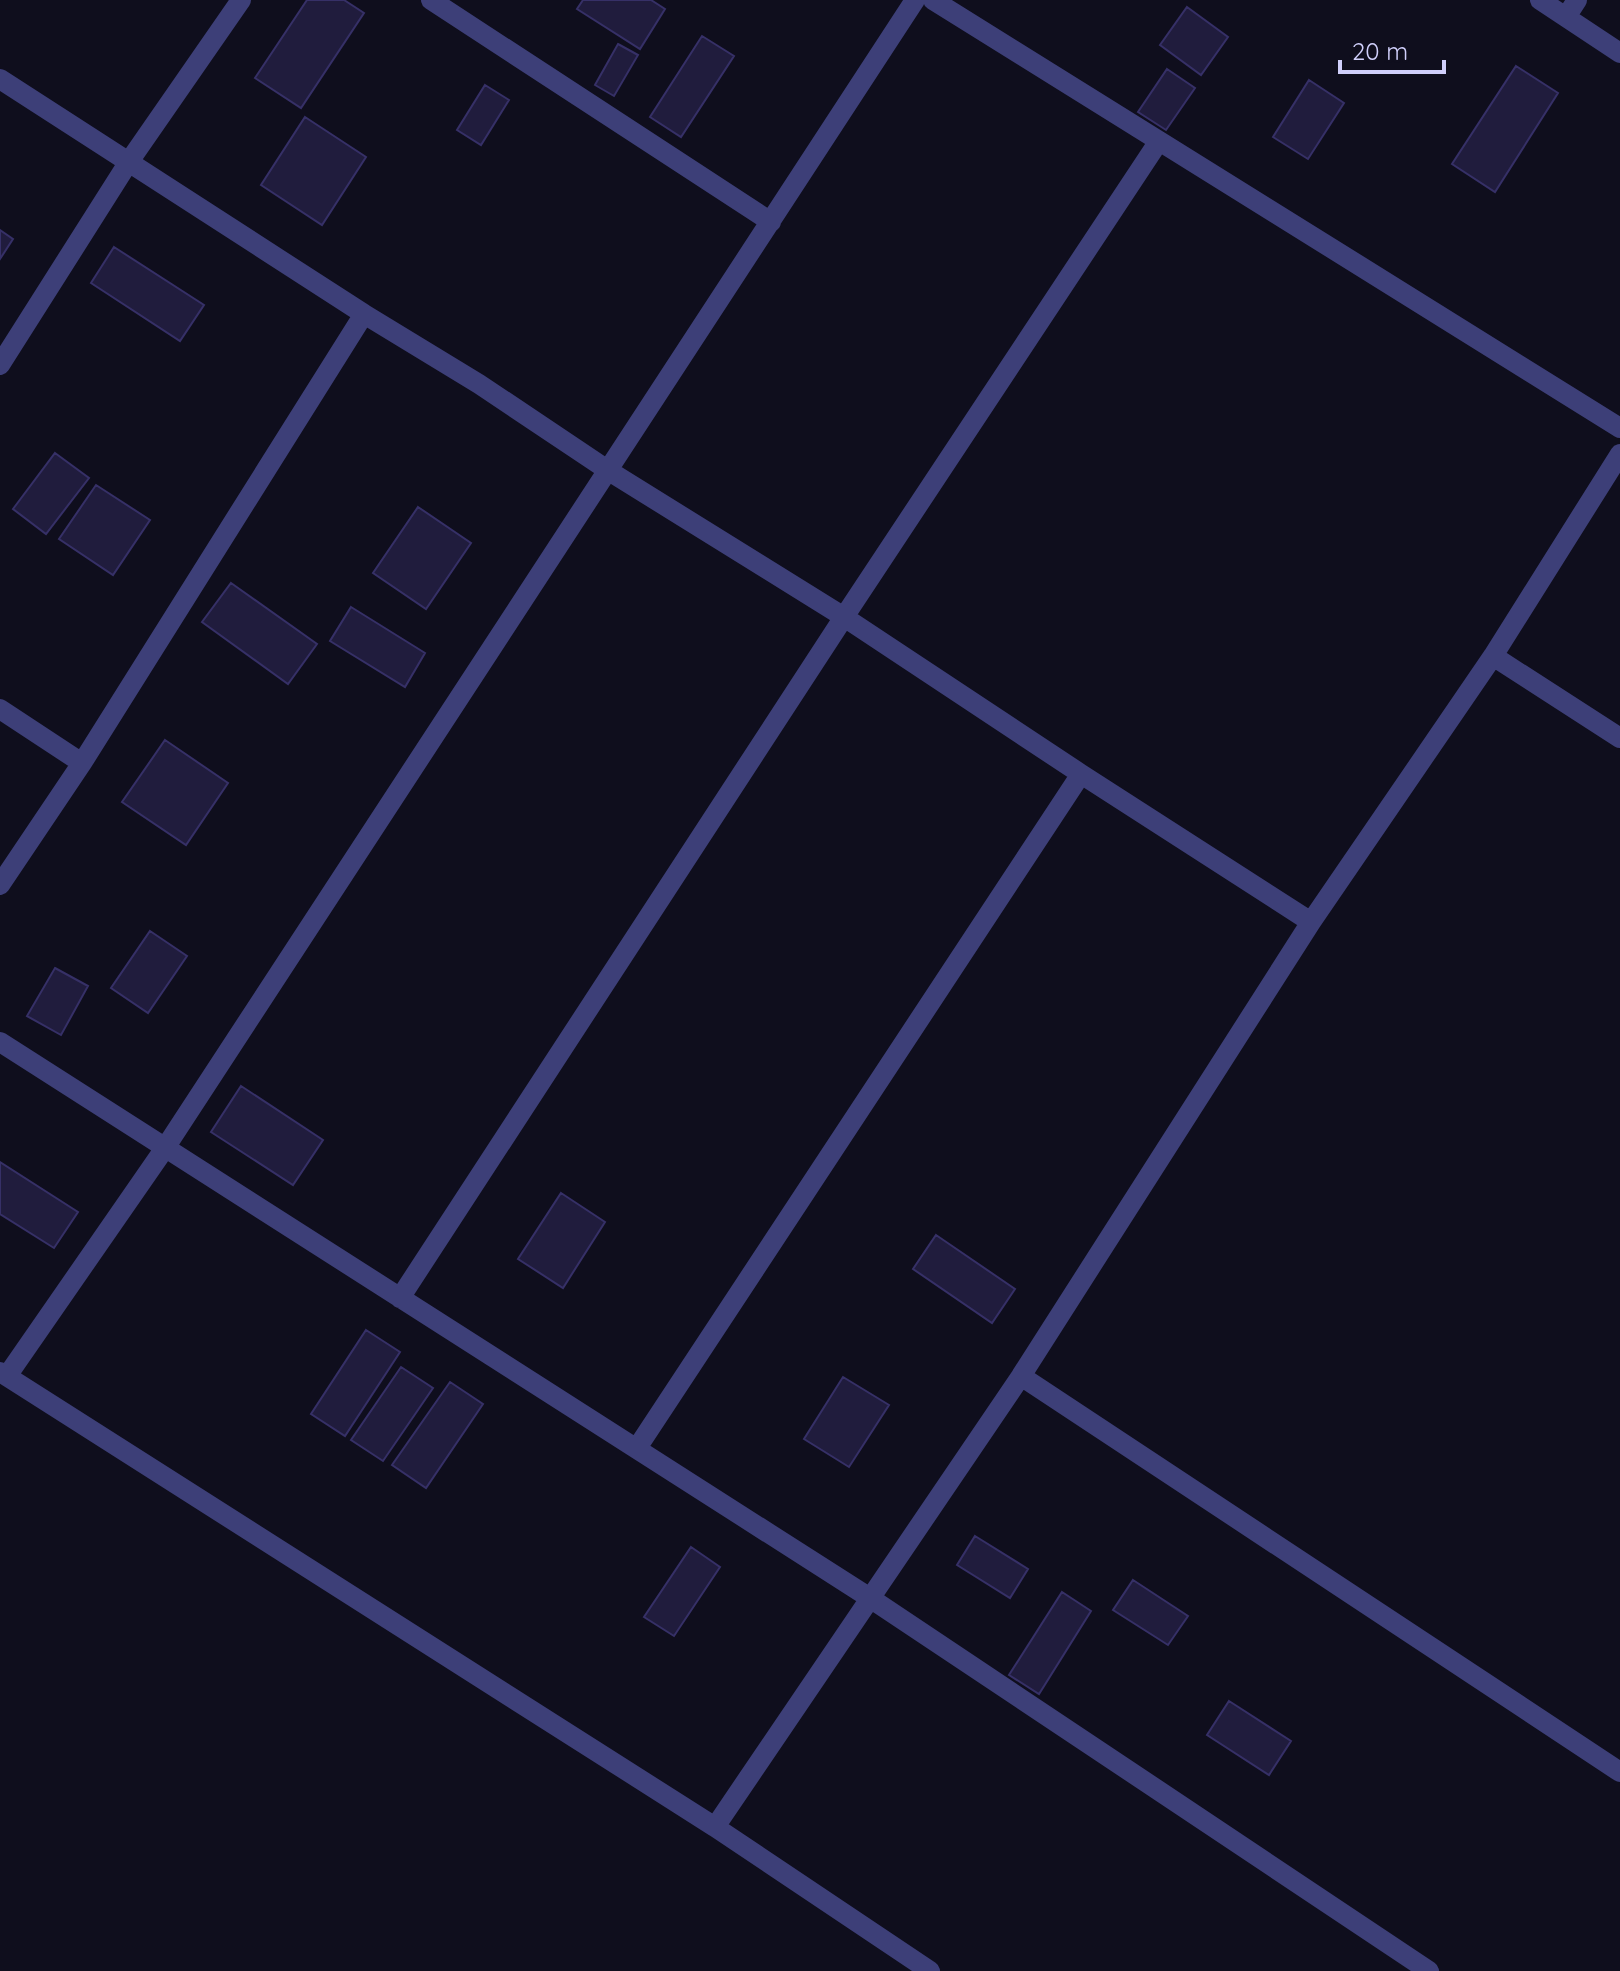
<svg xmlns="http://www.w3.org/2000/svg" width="1620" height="1971" viewBox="0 0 1620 1971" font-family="Quicksand,sans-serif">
<rect width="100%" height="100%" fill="#0f0e1d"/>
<!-- building -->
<path fill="#201c3d" stroke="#363067" stroke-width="2" d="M307 0H344L364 13 301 108 255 78Z
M583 0H651L665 9 640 49 577 9Z
M1187 7 1228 37 1201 75 1160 45Z
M702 36 734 56 681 137 650 117Z
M618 44 638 55 614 96 595 85Z
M1516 66 1558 93 1495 192 1452 164Z
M1167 69 1195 88 1166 130 1138 112Z
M1309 80 1344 103 1308 159 1273 137Z
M485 85 509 100 481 145 457 130Z
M305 117 366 157 322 225 261 185Z
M0 230 13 239 0 259Z
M114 247 204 305 180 341 91 283Z
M55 453 89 478 46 534 13 509Z
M96 485 150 520 113 575 59 539Z
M418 507 471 543 426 609 373 573Z
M231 583 317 644 288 684 202 622Z
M351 607 425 653 405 687 330 641Z
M165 740 228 783 186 845 122 802Z
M150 931 187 956 148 1013 111 988Z
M55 968 88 986 61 1035 27 1016Z
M241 1086 323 1140 293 1185 211 1132Z
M0 1162 78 1212 54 1248 0 1214Z
M561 1193 605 1222 563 1288 518 1259Z
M936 1235 1015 1289 992 1323 913 1269Z
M366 1330 400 1352 345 1436 311 1414Z
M401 1367 433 1388 383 1461 351 1440Z
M843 1377 889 1405 849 1467 804 1439Z
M450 1382 483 1404 426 1488 392 1465Z
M975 1536 1028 1569 1010 1598 957 1565Z
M691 1547 720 1567 674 1636 644 1617Z
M1133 1580 1188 1616 1168 1645 1113 1610Z
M1062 1592 1091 1611 1039 1694 1009 1675Z
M1229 1701 1291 1741 1269 1775 1207 1735Z"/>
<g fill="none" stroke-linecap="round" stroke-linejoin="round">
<!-- street -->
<path stroke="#3d3f78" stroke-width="20" d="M431 0 771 222
M933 0 1620 428
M1540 0 1620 53
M1566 17 1577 0
M0 79 364 314 479 384 609 471 844 617 1081 774 1311 922
M0 365 128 163 241 0
M1493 656 1620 738
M0 709 82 763
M0 885 82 763 364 314
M0 1042 870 1598 1429 1971
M400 1298 844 617 1159 141
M0 1372 715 1827 930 1971
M7 1376 165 1148 915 0
M1021 1376 1620 1772
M637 1448 1081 774
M715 1827 1021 1376 1311 922 1493 656 1620 454"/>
</g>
<!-- scale -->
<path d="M1340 60v12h104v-12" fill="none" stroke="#d0cffb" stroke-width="4"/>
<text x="1352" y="60" font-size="24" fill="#d0cffb" stroke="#0f0e1d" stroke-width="6" paint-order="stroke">20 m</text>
</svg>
